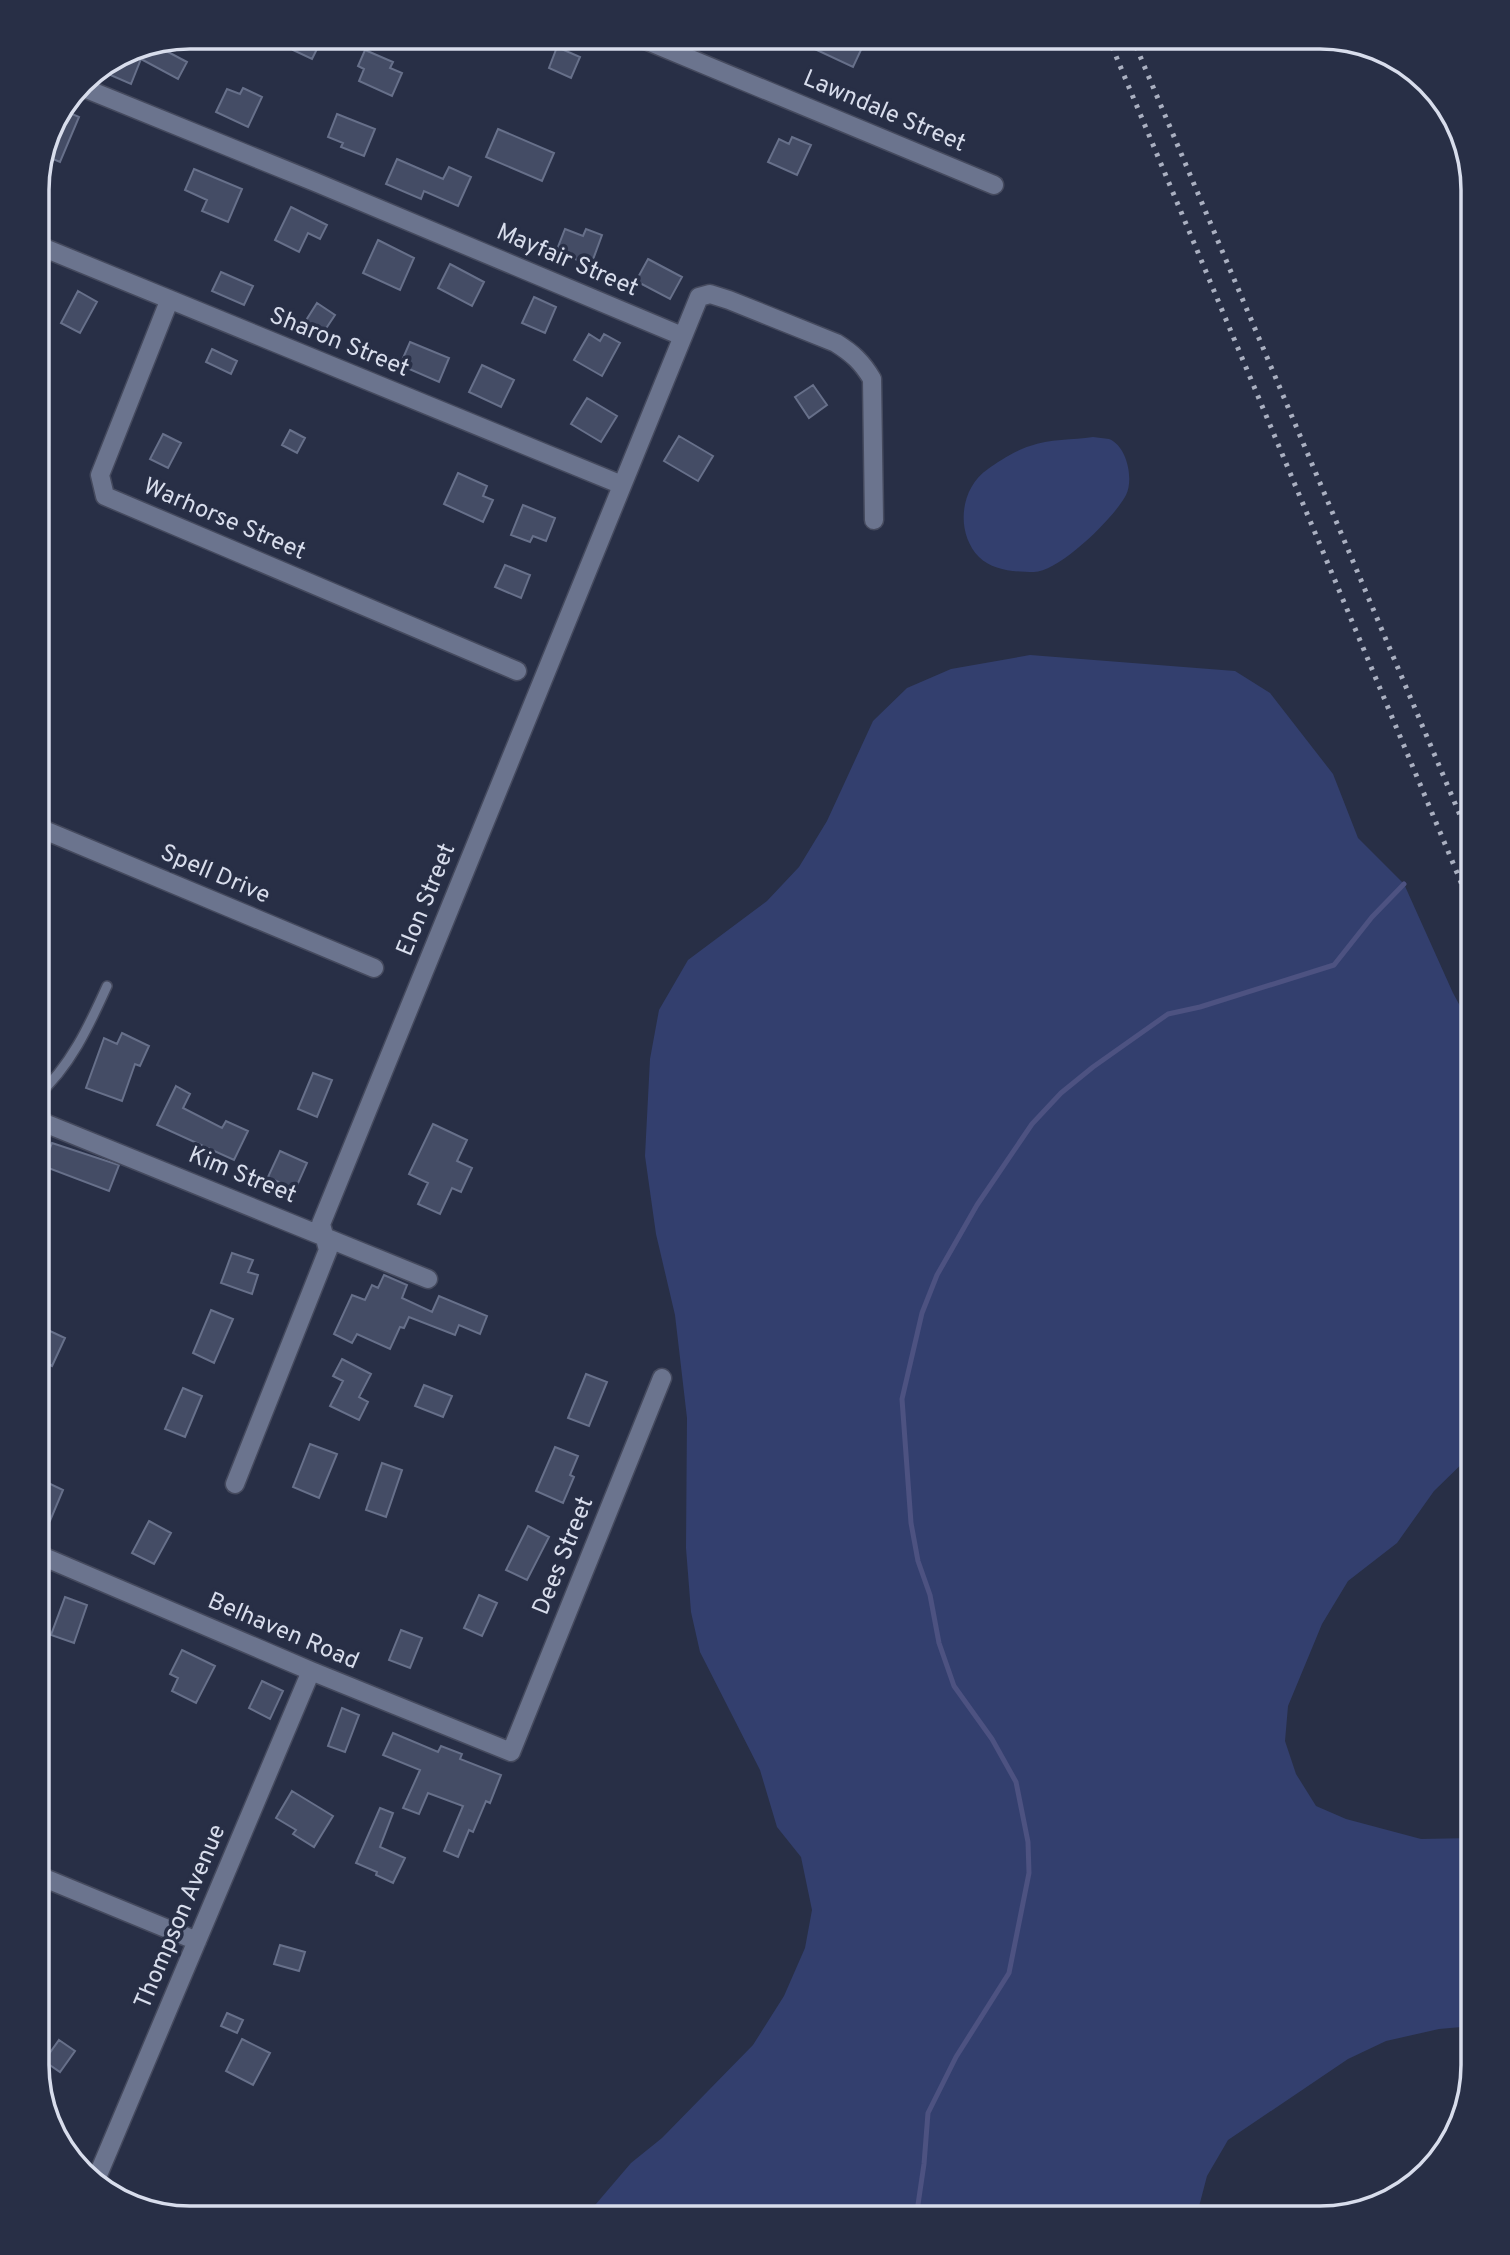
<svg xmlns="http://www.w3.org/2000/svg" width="1510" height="2255" font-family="Overpass,sans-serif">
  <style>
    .green { fill: #333f6e }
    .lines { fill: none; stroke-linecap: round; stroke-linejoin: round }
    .stream { stroke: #4d5281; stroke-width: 5 }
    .building { fill: #444c65; stroke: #67708a; stroke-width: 2 }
    .lane-casing { stroke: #454a5e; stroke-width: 12 }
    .street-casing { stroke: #454a5e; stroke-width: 21 }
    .lane { stroke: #6b748e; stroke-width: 9 }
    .street { stroke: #6b748e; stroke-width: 18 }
    .rail { stroke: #aab0c1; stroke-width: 5; stroke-dasharray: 3.5 7; stroke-linecap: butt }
    .labels { text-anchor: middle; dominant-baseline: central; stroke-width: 7; stroke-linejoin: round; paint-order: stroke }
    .street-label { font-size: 24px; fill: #d8ddec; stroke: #282f46 }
    .rim { fill: none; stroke: #d8ddec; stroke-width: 3.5 }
  </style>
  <rect width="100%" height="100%" fill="#282f46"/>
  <!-- green -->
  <path class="green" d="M1093,437C1098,438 1104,438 1109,439C1127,446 1134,479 1126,495C1115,517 1059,572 1034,572C1016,572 993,571 979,557C955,532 960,488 988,469C999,461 1016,450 1030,446C1049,439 1073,440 1093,437Z
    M1030,655L1235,671L1270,693L1333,774L1358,838L1404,884L1453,993L1473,1030V1453L1434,1491L1397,1543L1348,1581L1322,1624L1288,1706L1285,1741L1296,1774L1316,1806L1346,1819L1421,1839L1473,1838V2026L1439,2029L1386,2041L1348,2059L1228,2140L1207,2176L1196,2218H584L631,2163L662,2138L753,2045L784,1996L805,1948L812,1910L801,1857L777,1827L760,1770L700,1652L691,1612L686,1548L687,1418L675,1315L656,1234L645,1156L650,1059L659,1010L688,960L767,901L799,867L827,821L873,721L907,688L951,669Z"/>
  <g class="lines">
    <!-- stream -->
    <path class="stream" d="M916,2218L924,2164L928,2113L956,2057L1009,1973L1029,1873L1028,1842L1016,1782L992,1739L954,1686L939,1643L930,1595L918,1561L911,1523L902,1399L922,1313L937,1275L977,1205L1032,1124L1061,1093L1093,1067L1168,1014L1200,1007L1334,965L1372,917L1404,884"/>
  </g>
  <!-- building -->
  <path class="building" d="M299,37H323L312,59L293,50Z
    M789,37H867L853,67Z
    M153,44L187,62L178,79L141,59L131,84L99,70L132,48Z
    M557,47L580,57L571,78L549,68Z
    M365,50L393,62L390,68L402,73L392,96L359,81L364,69L358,66Z
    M243,88L262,97L248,127L216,112L227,89L240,94Z
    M63,110L79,117L60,162L43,155L49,131Z
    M337,114L375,129L364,156L341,147L343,143L328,137Z
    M498,129L554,153L542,181L486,157Z
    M792,137L811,145L797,175L768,162L779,139L789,144Z
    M397,159L443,179L449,167L471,177L458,206L424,191L421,199L386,184Z
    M194,169L242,189L228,222L202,211L207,200L185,190Z
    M291,207L327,225L320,239L308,233L299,252L275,240Z
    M565,229L583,236L586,229L602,235L591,265L556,252Z
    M378,240L414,258L400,290L363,273Z
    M648,259L682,277L670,299L636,281Z
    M450,264L484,282L472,306L438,288Z
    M221,272L253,286L244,305L212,291Z
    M78,291L97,302L80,333L61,323Z
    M534,297L556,307L545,333L522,323Z
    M317,303L335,315L323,333L305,322Z
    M589,334L600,341L604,334L620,343L602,376L574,360Z
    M410,342L449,358L439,382L400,365Z
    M212,349L237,361L231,374L206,362Z
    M482,365L514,380L501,407L469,392Z
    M813,385L827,405L809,418L795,397Z
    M587,398L617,416L601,442L571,424Z
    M290,430L305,438L297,453L282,445Z
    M163,434L181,443L168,468L150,459Z
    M679,436L713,456L698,481L664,461Z
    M458,473L487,486L483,496L493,500L483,522L444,504Z
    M523,505L555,518L546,541L533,536L530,542L511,535Z
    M505,565L530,575L521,598L495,587Z
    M122,1033L149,1046L140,1066L135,1064L122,1101L86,1088L104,1038L117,1044Z
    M313,1073L332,1080L317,1117L298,1109Z
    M176,1086L190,1094L183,1108L222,1128L226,1121L248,1131L234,1160L157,1125Z
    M433,1124L467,1140L457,1161L472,1168L461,1192L452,1188L440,1214L418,1204L428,1183L409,1174Z
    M52,1143L119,1165L109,1191L43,1166Z
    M280,1151L307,1163L295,1190L268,1177Z
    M232,1253L253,1260L248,1272L258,1275L252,1294L221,1283Z
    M384,1275L407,1285L402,1298L432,1312L439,1296L487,1316L480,1334L459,1325L455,1335L409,1317L404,1328L400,1327L390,1349L357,1334L352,1343L334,1334L352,1295L365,1300L372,1285L378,1288Z
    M211,1310L233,1319L214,1363L193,1353Z
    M37,1325L65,1338L52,1366L37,1358Z
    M342,1359L371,1374L359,1397L368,1402L359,1420L330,1406L343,1381L333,1376Z
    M586,1374L607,1382L589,1426L568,1418Z
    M424,1385L452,1396L443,1417L415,1406Z
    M183,1388L202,1396L185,1437L165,1429Z
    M310,1444L337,1454L319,1498L293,1487Z
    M555,1447L578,1456L570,1475L574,1477L563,1503L536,1491Z
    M382,1463L402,1470L386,1517L366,1510Z
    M44,1481L63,1490L50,1521L37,1515V1497Z
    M149,1521L171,1533L154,1564L132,1553Z
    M528,1526L549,1537L527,1580L506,1570Z
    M479,1595L497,1603L482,1636L464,1628Z
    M65,1597L87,1605L74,1643L51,1635Z
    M401,1630L422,1638L410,1668L389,1660Z
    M182,1650L215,1666L196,1703L172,1691L178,1678L170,1674Z
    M262,1681L283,1691L270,1719L249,1708Z
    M342,1708L359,1715L345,1752L328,1746Z
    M393,1733L438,1752L441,1746L462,1754L460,1759L501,1775L490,1803L486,1801L473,1832L469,1830L458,1857L444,1851L463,1806L428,1793L419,1814L403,1808L420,1770L383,1755Z
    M292,1791L333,1816L314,1847L293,1834L296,1830L276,1818Z
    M380,1808L393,1813L380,1847L405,1858L393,1883L376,1875L377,1872L356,1863Z
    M280,1945L305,1952L299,1971L274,1964Z
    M227,2013L243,2020L237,2033L221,2026Z
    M242,2039L270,2053L253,2085L226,2071Z
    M59,2040L75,2051L60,2072L44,2061Z"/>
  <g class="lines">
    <!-- lane casing -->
    <g class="lane-casing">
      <path id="lane" d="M37,1096C70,1067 89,1026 107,986"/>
    </g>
    <!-- street casing -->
    <g class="street-casing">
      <path id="street" d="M638,37L994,185
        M79,86L315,182L682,336
        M37,245L622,485
        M169,301L100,475L105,496L517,671
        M37,827L374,968
        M37,1120L428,1279
        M235,1484L328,1250L321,1224L699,297L710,294L729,300L836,343C852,353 862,362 872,379L874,520
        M37,1554L311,1671L511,1752L662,1378
        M37,1875L197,1941
        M95,2182L311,1671"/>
    </g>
    <!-- lane -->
    <use href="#lane" class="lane"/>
    <!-- street -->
    <use href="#street" class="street"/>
    <!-- rail -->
    <path class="rail" d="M1108,37L1473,911
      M1132,37L1473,846"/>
  </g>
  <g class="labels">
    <!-- street labels -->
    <g class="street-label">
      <text transform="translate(884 112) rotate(23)">Lawndale Street</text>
      <text transform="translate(567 261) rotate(23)">Mayfair Street</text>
      <text transform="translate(339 343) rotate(22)">Sharon Street</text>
      <text transform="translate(224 520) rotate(23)">Warhorse Street</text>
      <text transform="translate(215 875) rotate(23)">Spell Drive</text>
      <text transform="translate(427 900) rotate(-68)">Elon Street</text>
      <text transform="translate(242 1176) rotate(22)">Kim Street</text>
      <text transform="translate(564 1556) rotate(-68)">Dees Street</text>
      <text transform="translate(283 1632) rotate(23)">Belhaven Road</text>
      <text transform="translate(181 1917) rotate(-67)">Thompson Avenue</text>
    </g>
  </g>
  <!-- crop -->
  <path d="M0 0H1510V2255H0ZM190 49H1320A141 141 0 0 1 1461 190V2065A141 141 0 0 1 1320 2206H190A141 141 0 0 1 49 2065V190A141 141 0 0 1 190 49Z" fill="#282f46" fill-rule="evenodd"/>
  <path class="rim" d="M190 49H1320A141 141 0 0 1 1461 190V2065A141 141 0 0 1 1320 2206H190A141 141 0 0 1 49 2065V190A141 141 0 0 1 190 49Z"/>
</svg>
